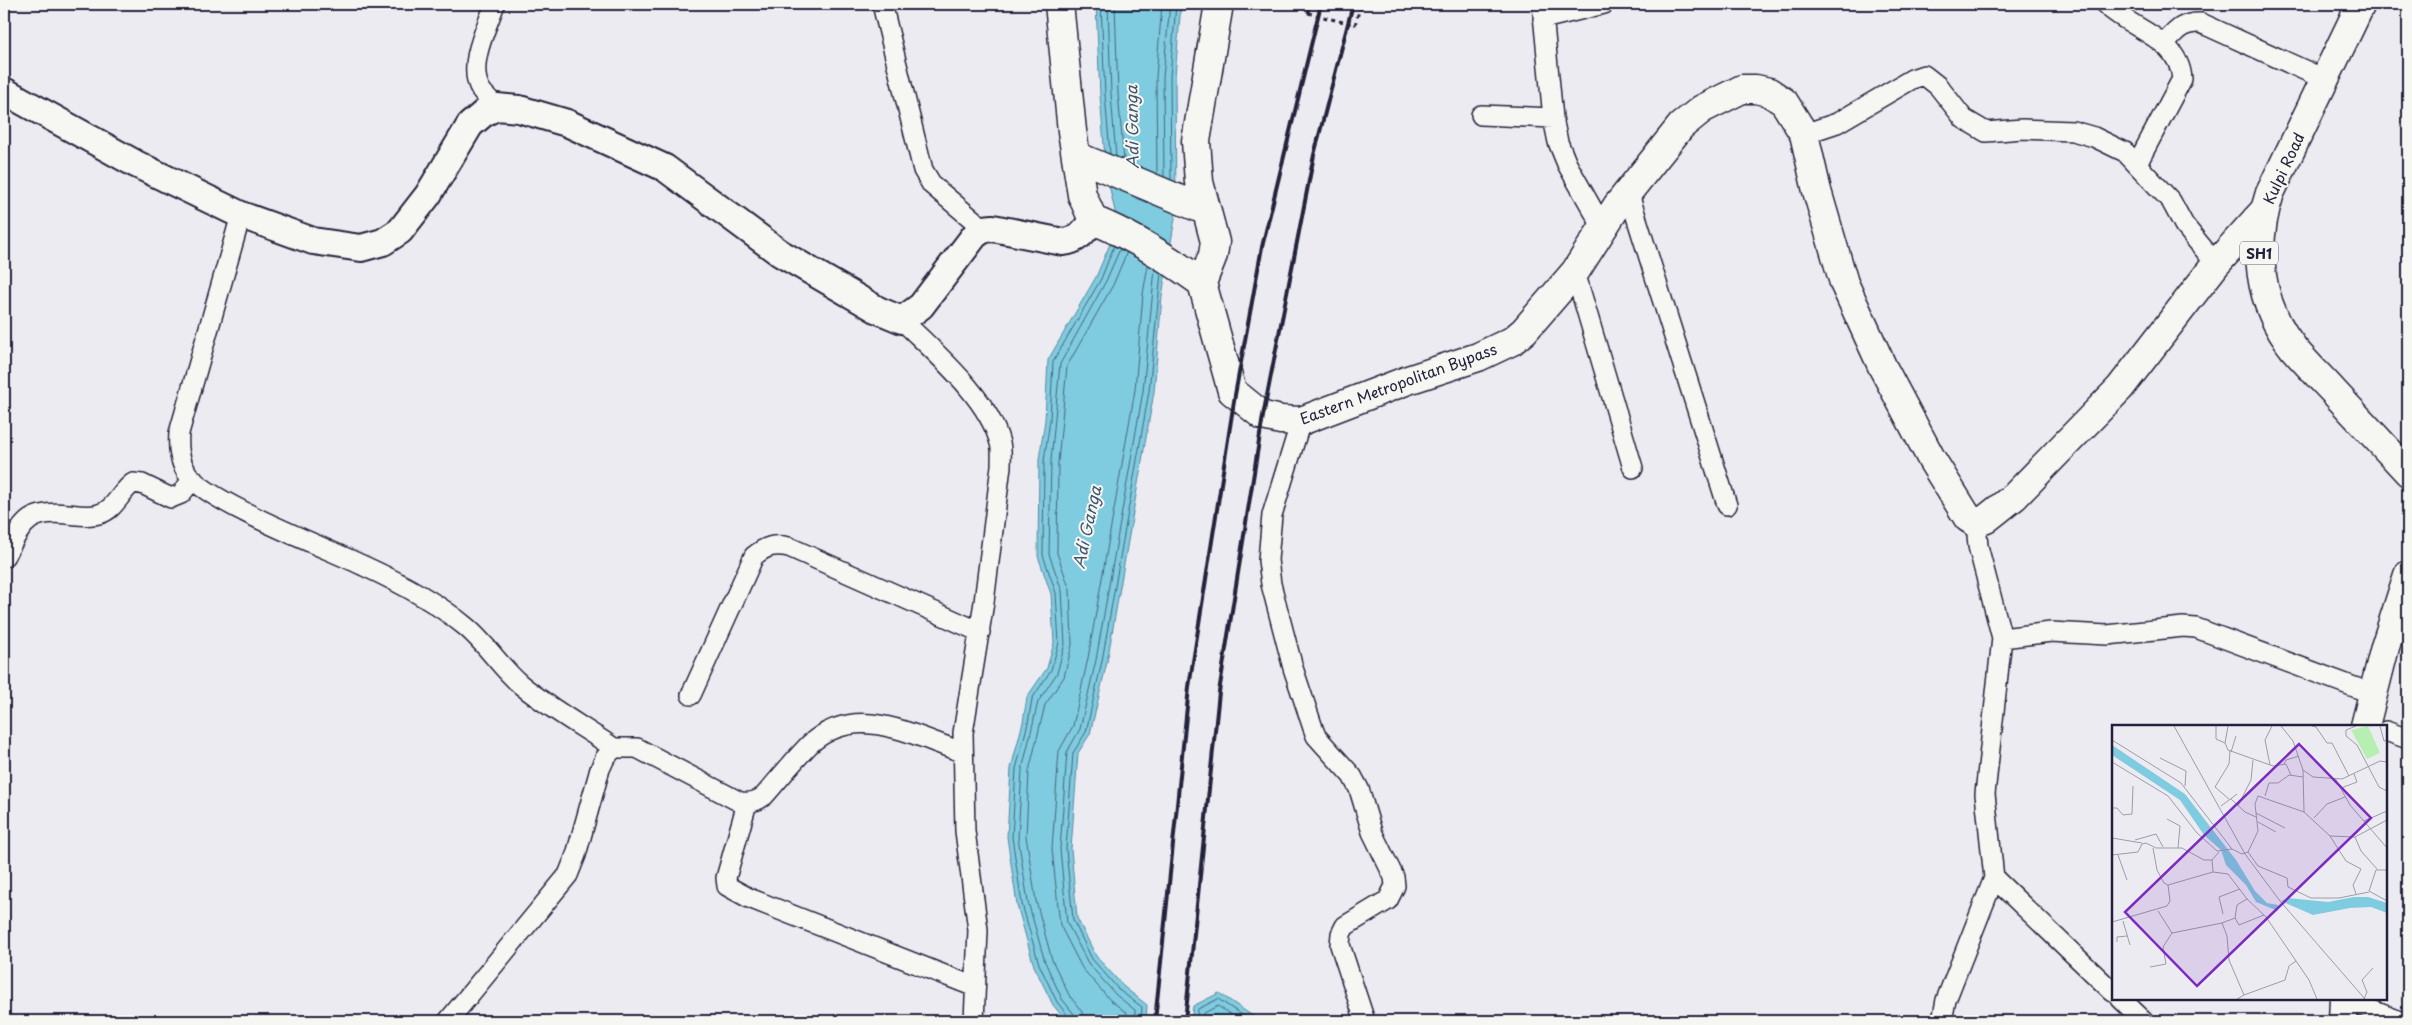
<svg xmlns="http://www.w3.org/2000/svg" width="2412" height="1025" font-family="'Playpen Sans',sans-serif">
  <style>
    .water { fill: #7fcbdf; stroke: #5a879d }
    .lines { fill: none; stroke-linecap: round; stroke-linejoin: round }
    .shore { stroke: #47667d; stroke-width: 1 }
    .minor-casing { stroke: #22223b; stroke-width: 22 }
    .secondary-casing { stroke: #22223b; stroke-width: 30 }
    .primary-casing { stroke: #22223b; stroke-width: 31 }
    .path { stroke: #22223b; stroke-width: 3; stroke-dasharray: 4 4; stroke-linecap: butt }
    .minor { stroke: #f6f6f2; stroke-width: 19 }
    .secondary { stroke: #f6f6f2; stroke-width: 26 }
    .primary { stroke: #f6f6f2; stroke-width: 28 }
    .rail { stroke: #22223b; stroke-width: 4 }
    .path-bridge { stroke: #22223b; stroke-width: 3; stroke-dasharray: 4 4; stroke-linecap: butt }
    .labels { text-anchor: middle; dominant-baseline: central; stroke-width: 4; stroke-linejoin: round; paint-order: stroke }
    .shield { fill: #f6f6f2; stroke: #626272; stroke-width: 1 }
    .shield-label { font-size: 14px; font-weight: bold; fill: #22223b }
    .street-label { font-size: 15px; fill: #22223b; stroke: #f6f6f2 }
    .water-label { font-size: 16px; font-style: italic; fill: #3e556c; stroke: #f6f6f2 }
    .inset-road { fill: none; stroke: #9c9ba9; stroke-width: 1 }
    .view { fill: #7b2cbf; fill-opacity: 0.15; stroke: #7b2cbf; stroke-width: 2.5 }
    .inset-edge { fill: none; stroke: #22223b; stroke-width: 2.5 }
  </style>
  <rect width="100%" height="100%" fill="#edebf2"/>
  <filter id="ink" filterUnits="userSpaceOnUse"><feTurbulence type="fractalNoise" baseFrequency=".02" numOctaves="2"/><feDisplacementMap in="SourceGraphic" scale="10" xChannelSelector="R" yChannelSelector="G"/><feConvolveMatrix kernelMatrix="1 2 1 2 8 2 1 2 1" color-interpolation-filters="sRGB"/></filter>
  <g filter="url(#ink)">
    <!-- water -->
    <path class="water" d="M1096,4H1181L1175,77L1176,212L1162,296L1154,392L1107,662L1090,734L1078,753L1071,849L1077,918L1096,956L1124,987L1147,1005L1146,1021H1066L1053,1005L1034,966L1017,905L1007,837L1011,768L1023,722L1027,697L1047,668L1054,643L1051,594L1038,556L1039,460L1045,420L1048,360L1096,277L1118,225L1106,171L1100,95Z
      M1219,993L1260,1021H1191L1193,1006Z"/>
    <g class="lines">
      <!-- shore -->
      <path class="shore" d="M1101,4L1105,95L1110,154
        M1108,4L1111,94L1116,157
        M1115,4L1118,94L1124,160
        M1157,174L1156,77L1162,4
        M1164,177L1163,77L1170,4
        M1171,179L1170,77L1176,4
        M1070,1021L1069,1017L1057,1002L1039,964L1022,904L1012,837L1016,769L1028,723L1032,699L1051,670L1059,643L1056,593L1043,555L1044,461L1050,420L1053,362L1101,279L1114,246
        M1076,1021L1074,1014L1062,999L1045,962L1028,902L1018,837L1022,770L1038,702L1057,673L1065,644L1062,591L1049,554L1051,461L1060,364L1106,281L1120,249
        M1083,1021L1082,1012L1069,995L1052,960L1036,901L1026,836L1029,771L1045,705L1064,677L1072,645L1070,590L1057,553L1058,462L1067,366L1113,285L1127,252
        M1128,1021L1127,1013L1110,1000L1082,968L1060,925L1052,849L1059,751L1073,726L1088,658L1135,390L1143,294L1148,265
        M1135,1021V1010L1116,995L1088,963L1067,923L1060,849L1067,752L1080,729L1096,660L1143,391L1155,269
        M1141,1021L1142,1007L1120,991L1092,959L1073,920L1066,849L1073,753L1086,732L1102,661L1149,391L1161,273
        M1196,1021L1198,1009L1218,999L1251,1021
        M1203,1021L1204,1013L1218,1006L1240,1021"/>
      <!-- minor casing -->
      <g class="minor-casing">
        <path id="minor" d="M495,4C487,27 466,66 481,90C485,96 492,102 497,107
          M882,4L923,170L932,185L984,229
          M1542,4L1553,118L1558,142L1567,164L1603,228
          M2105,4C2131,30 2179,37 2182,79L2137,164
          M1543,19L1604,4
          M2164,44C2176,31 2182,22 2201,23L2326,80
          M1481,115L1553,118
          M1804,134L1837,123L1912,79L1924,75L1938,86L1964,119L1986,132L2022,129L2073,131L2094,137L2125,152L2171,201L2184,225L2216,264
          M1628,191L1727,505
          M241,215L179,433C178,448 179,460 187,473C204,501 329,549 364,566C399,582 436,602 465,626C486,643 500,667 520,684C549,708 583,727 614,748
          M1575,272L1633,468
          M902,320C935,353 988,397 1000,443C1002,450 1001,459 1001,466L984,602L963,733L965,831L978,930L974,1021
          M1301,421L1272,515L1268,560L1271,584L1293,668L1313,728L1316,736L1352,776L1359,789L1372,832L1394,877L1395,886L1388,900L1345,926L1341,934L1340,945L1365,1021
          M4,557C23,525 26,509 68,514C78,515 89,517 99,514C115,510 120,492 133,483L142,484L171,498L181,494L193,479
          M2002,638L2051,632L2107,635L2183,627L2196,628L2373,694
          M691,695L754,556C766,546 774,544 789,547L980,632
          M2386,731L2408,739
          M747,803L726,878L727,886L749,898L975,987
          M1994,878L2113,992
          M2121,999L2144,1021
          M2344,999L2400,1021
          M448,1021L568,875L576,855L600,769L605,758L614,748H637L740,802C750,803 756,802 764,796C779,779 794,760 810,744C857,702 911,735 962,752
          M1942,1021L1946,1000L1994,878L1985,794L2002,638L1978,546L1976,523"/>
      </g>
      <!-- secondary casing -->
      <g class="secondary-casing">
        <path id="secondary" d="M4,91L136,164L241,215L313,241L361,248L383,242L400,231L428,195L470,125L484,113L497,107L519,109L567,123L665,168L780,253L878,310L902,320L921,306L975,235L984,229L993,228L1063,242C1077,241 1085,231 1093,220"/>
      </g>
      <!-- primary casing -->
      <g class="primary-casing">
        <path id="primary" d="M1059,4L1072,131L1082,195L1093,220C1131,235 1169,259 1202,283L1232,391L1263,416L1281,420L1301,421L1408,380L1478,357L1512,341L1524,331L1575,272L1617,206L1681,126L1702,109L1742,89H1756L1769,92L1784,102L1804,134L1817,191L1844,283L1882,366L1932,460L1968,518L1976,523L1986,519L2015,496L2120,388L2216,264L2263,212
          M2361,4L2270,193C2252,247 2258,304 2294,349C2306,363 2320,377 2333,391C2358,418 2383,445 2408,472
          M1076,156L1207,211
          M1202,283L1213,255L1215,242L1199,182L1196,141L1219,4
          M2365,726L2385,647L2408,575
          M2343,1021L2344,999"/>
      </g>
      <!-- path -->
      <path class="path" d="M1308,13L1310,4
        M1355,25L1361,4"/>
      <!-- minor -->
      <use href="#minor" class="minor"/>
      <!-- secondary -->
      <use href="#secondary" class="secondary"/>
      <!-- primary -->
      <use href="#primary" class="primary"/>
      <!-- rail -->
      <path class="rail" d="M1155,1021L1189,687L1235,395L1262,247L1321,4
        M1185,1021L1219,692L1263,416L1314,155L1353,4"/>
      <!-- path-bridge -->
      <path class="path-bridge" d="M1308,13L1355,25"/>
    </g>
  </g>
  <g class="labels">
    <!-- shield labels -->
    <rect class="shield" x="2240" y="241.5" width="38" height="23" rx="4"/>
    <g class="shield-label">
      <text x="2259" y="253">SH1</text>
    </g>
    <!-- street labels -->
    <g class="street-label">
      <text transform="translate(2283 168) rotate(-65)">Kulpi Road</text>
      <text transform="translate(1398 383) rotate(-20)">Eastern Metropolitan Bypass</text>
    </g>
    <!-- water labels -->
    <g class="water-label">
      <text transform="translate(1131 127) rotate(-91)">Adi Ganga</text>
      <text transform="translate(1086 527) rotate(-78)">Adi Ganga</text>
    </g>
  </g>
  <!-- overview -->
  <g transform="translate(2112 725)">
    <rect width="275" height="275" fill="#edebf2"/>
    <path d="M256,1L268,28L255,34L239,5Z" fill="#b7efb3"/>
    <path d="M0,20L73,69L124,135L143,166L155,178L166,180V186L144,177L134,160L114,140L109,125L92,110L68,75L0,30ZM242,172H256L275,178V188L259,182L238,183L201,190L169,176L176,173L216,177Z" fill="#7fcbdf"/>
    <path class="inset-road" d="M62,1L133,129L168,176L253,274M104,1V14L113,18L116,25L161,41L174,39L179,50M169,1L181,16L191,45L201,52L230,54L268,36L275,37M200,1L204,2L215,18H220L237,51M244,1L234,5V11L245,20L267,62L275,66M268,1L272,16L275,15M0,15L69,58L120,124M113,18L116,1M119,27L124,11M48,33L74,46L73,61M0,37L56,71L85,108L105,126L120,124L130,129L136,127L146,106L143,79L146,71L192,87L191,45M172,39L174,35L187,31M158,40L153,15L160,1M223,53L238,80L275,123M229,63L245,57L242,49M153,71L157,58H166L177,50L191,52M119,74L133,87L144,92M118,75L103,62L117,39L118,26M109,81L125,69M126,81L139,55L141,35M0,83H5L11,90L20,89L21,61M192,87L218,111L234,136L249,144L241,160L244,169M144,88L173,103M202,93L215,79L233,72M55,94L68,101L66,123M252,96L275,86M146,97L164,107M218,111L243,112L249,126L265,144M243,112L275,95M0,113L30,118M23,115L44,109L51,122M41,123L45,145L52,158L56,160M136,127L146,141L175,153L176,162L199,173H227L257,167M0,130L26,127L30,119L34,118L44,123H70L92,135H100M6,130L15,155M275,145H264L257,166L275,176M101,147L116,149L135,174L154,192L197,255L205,274M46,186L60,208L110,198M111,189L107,172L128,164M123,193L127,200L152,190M11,196L18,220M0,197L55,181L58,176L56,160L101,147L100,135L107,127M5,217V212L15,211M38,242L54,239L51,222L60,208M132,270L173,255L177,241L184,236M125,274L132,270L117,235L115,211L110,198L123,193L125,180L135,174M252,274L255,267L250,255L261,243"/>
    <path class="view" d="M187,19L259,93L85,261L13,187Z"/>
    <rect width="275" height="275" class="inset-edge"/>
  </g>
  <!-- margin -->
  <rect width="2412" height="1025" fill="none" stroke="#f6f6f2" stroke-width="20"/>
  <rect x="10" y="10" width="2392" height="1005" fill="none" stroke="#22223b" stroke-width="2" filter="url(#ink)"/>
</svg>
